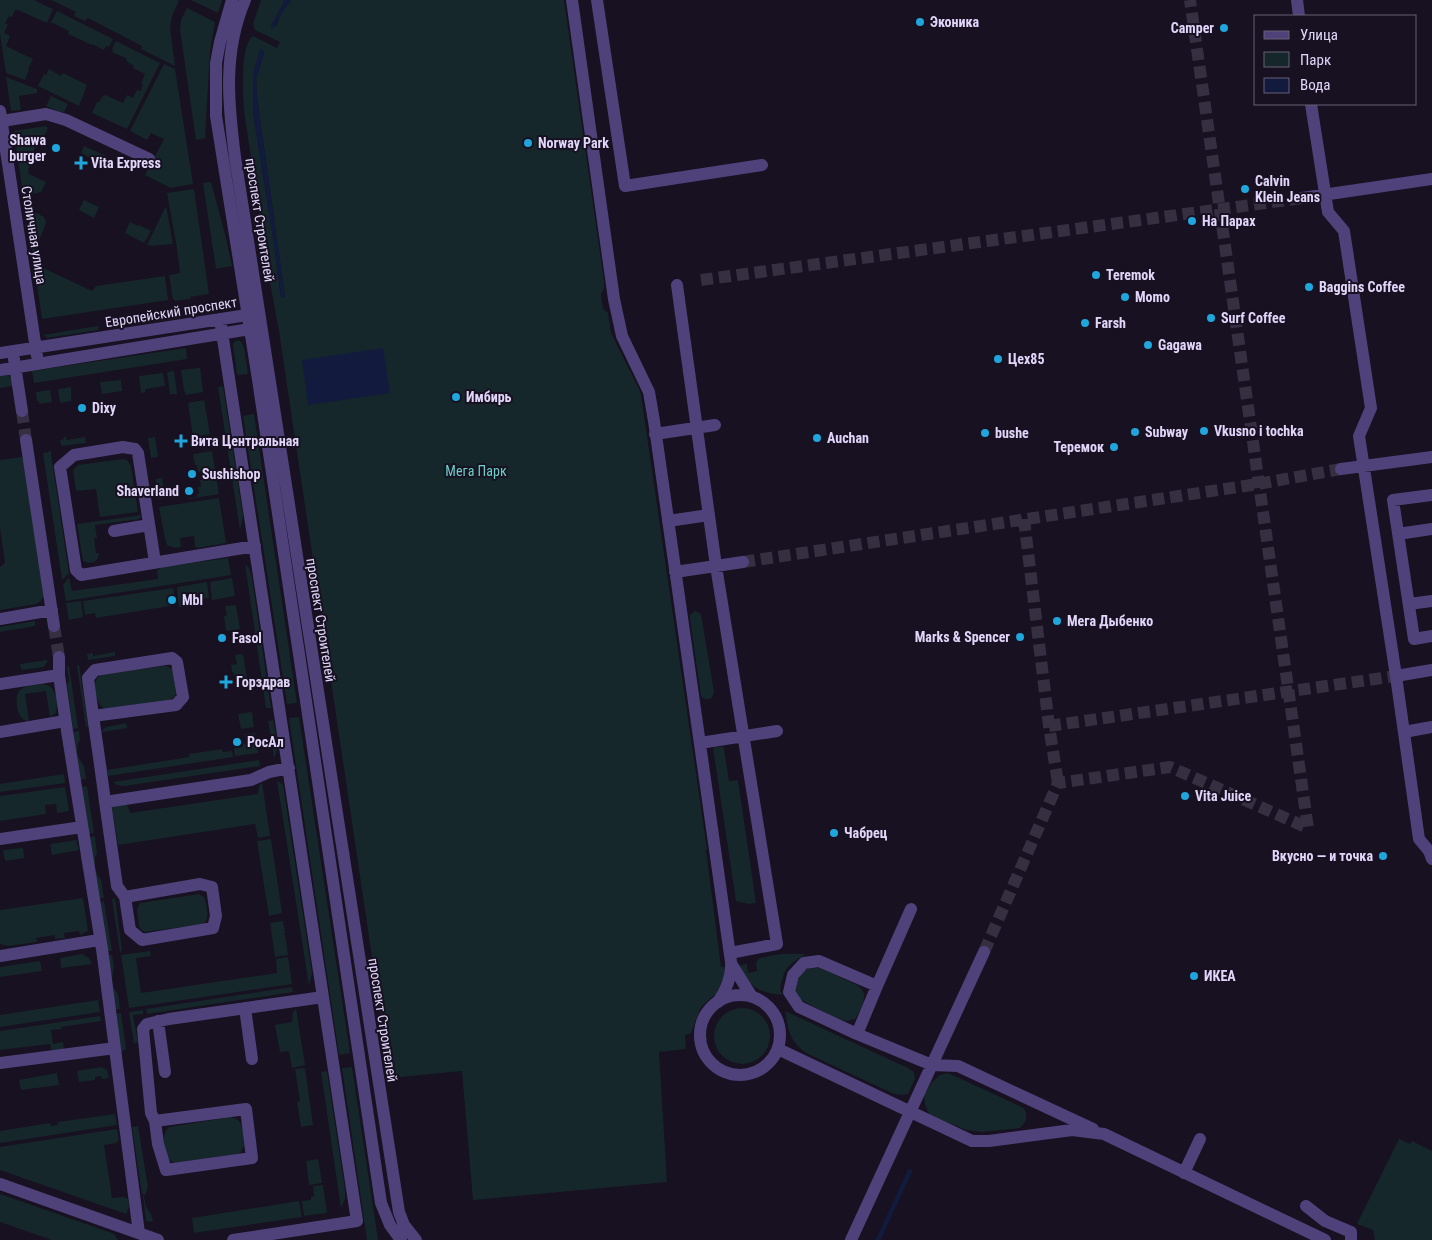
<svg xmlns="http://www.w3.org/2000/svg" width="1432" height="1240" font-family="'Roboto Condensed',sans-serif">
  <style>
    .green { fill: #15272a; fill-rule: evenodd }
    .water { fill: #121b3e }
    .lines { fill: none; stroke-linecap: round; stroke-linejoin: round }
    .stream { stroke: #121b3e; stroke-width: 4.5 }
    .minor-tunnel { stroke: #352f41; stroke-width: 12; stroke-dasharray: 12 6; stroke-linecap: butt }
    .minor { stroke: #4f427a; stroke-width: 12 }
    .poi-dot { fill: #1fa6dc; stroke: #171121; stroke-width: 2 }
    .labels { text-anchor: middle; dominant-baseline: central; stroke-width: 4; stroke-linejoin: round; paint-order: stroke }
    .poi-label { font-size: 14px; font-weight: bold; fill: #e1d6f9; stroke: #171121; text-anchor: start }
    .street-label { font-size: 14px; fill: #e1d6f9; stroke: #171121 }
    .park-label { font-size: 14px; fill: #6ccfc9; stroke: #171121 }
  </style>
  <rect width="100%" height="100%" fill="#171121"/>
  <!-- green -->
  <path class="green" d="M0,0H34L53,9L47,23L18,10H15L12,17L9,16L5,23L8,25L4,33L10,36L6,46L33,59L28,69L29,70L25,80L6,73L0,34Z
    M51,0H177L179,1L172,16L170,29L175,66L141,49L142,46L88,18L85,21L74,16L76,12Z
    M191,0H222L218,13Z
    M261,0H285L271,26H276L281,14L291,0H564L604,281V289L601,294L603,309L608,313L611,333L640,391L641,395L707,849L706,850L721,967H724L725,973L720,990L704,1004L700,1009L691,1033L685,1035L686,1049L659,1052L667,1182L473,1200L462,1071L390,1078L279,331L269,277L245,118C243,102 239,46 253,36L277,48L280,42L255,30L253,24ZM261,49L263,50L264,53L256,79L257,97L285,297H281L274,244L253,112L254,70Z
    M187,8L215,22L210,52L205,138L196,140L180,30L181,20Z
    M57,11L113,39L109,47L106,46L104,50L92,44V45L68,34L69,31L51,22Z
    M116,41L160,63L127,129L92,113L97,102H99L103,96H104L105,95L123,103L127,95L133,98L137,90L141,91L142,89H141L143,84L141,83L145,74L133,68L134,66L126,61L127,59L112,52L113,50L112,49Z
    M164,64L175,69L193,184L171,188L145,175L164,139L151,133L147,140L130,131Z
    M49,69L61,76L63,73L87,85L79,106L38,86L44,74L46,75Z
    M6,77L37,89V93L19,96L21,110L11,111Z
    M51,96L68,104L64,112H60L46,106Z
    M45,126L48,128L44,137L41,136L32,154L34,156L28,170L29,174L46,182L41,192L26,195L23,194L14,131Z
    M84,146L108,157L102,169L94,166L96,161L81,153Z
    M211,182L225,234L232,266L216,269L203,183Z
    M194,189L209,294L190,297V299L175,301L174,299H173L169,275L180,273L177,248L167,193Z
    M84,200L99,207L94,218L79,210Z
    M166,206L173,244L150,246L147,245Z
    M37,213L44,217L46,223L35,251L37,265L92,291L96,286L165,276L168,300L42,319L27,216Z
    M130,222L138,226L139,225L151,231L144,243L125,233Z
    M180,314L181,318L145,323L144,319Z
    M98,326V330L47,338L43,335Z
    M238,340L241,342L244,347L248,374L237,375L233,344L235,341Z
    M186,348L187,359L34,383L32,371Z
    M198,368H200L203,392L186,395L184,390L181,370Z
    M174,371L177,394H170L167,372Z
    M163,373L165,386L145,389V392L141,393L139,376Z
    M0,375H8L12,380L13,386L0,388Z
    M121,380L122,391L102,394L100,382Z
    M223,386L243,516L240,530L218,387Z
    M71,387V401L60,403L58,389Z
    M50,390L52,402L39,404V401H37L36,392Z
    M204,400L210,434L193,437L188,403Z
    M254,414L297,703L287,704L243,416Z
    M64,437H66L67,440L85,437L86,443L61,446L60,440L64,439Z
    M155,437L158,457L151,458L148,438Z
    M52,451L51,454L69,573L62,580L43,453Z
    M212,451L215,469L198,472L197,465H195L193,454Z
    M22,457L23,461H24L44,595L41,601L36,604L0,610V567L5,563L0,528V460Z
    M122,459L127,460L131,466L138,512L100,517L96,489L76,491L73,470L78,465Z
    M216,477L219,494L189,499V498L197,497V494H199L198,487H201L200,480Z
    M162,478L165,498L158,499L156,479Z
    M219,498L226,543L198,548L195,547L194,536L180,538L181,547L175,548L167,545L165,539L159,507Z
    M142,515L139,519L95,525L97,538H94L96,553H99C99,562 91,565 83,561L77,524Z
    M228,558L231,575L66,601L63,585L69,577L72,591L158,579L157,571L159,569L162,567Z
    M245,564L249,568L252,578L271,708H266Z
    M232,578L235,596L212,600L210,582Z
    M207,582L209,598L199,599V603L179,607L177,587Z
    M173,588L176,605L96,618L95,613L85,615L83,601Z
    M81,601L83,617L69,620L66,603Z
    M236,605L240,629L226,631L224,616L227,615L225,606Z
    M695,611L701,614L714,692L712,698C708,700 704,700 701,696L690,619V615Z
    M35,621V626L0,632V627Z
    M115,652V656L88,660L87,654L93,653V656Z
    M243,654L248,685L237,687L234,673L232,672L231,665L237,664L235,655Z
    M47,660V662L44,667L21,670L20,664Z
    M77,665H79L88,726L86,727Z
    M69,666L78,728L73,729L67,685L69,681L67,667Z
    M163,666H167L173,670L176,693L175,697L168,701L105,709C97,705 91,686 97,679C98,676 101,675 104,674Z
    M44,684C57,686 58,702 56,713L50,717L46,691L25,694L29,721L24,720C19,716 18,712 17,706C14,685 28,686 44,684Z
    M252,712L254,727L241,729L238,714Z
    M299,717L350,1053L339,1055L289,718Z
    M273,720C275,732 281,747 274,758L268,721Z
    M126,723L127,728L102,732L103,729L107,727Z
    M79,731L80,740L78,743L77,753L80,760L84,766L86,779L80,780L73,732Z
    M255,733L258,753L235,756L234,748L243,747V744L246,743L245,734Z
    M715,747H723L724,749L729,781L738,780L756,903L749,904L736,901L713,748Z
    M222,749L223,752L232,751L233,757L108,776L107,770L189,757V754Z
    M259,760L260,766L125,786L117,785L113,782Z
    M64,774L65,783L0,792V784Z
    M277,780L283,785L312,973L309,986Z
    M262,782L270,836L258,838L255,824L118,845L112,807L123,803L128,806L130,813L258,794L259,786Z
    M87,786L94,833L89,834L82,787Z
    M65,787L69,811L57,813L56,804L45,805L46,814L0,821V796Z
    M95,836L97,854L95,857V867L97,874L101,880L104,898L99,899L89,837Z
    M271,839L282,913L269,916L257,841Z
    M76,840L79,850L52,855L50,844Z
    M23,848L24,858L5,861L3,850Z
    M199,894L205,898C206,907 211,918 203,924L144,932L139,927L137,909L140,903Z
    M83,898L88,931L80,935L79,931L64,933L65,938L55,939V935L36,938L37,942L8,946L0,944V910Z
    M115,898L122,951L120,952L112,899Z
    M104,901L112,951H106L100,902Z
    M283,921L285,933L283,935H285L288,955L275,957L270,923Z
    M150,951L151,956L136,958L141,993L277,973L276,959L288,957L292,984L129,1008L121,955Z
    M82,954L89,958L92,964L61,968L60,958Z
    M107,954L112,955L114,967L112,978L113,987L118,994L120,1009L114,1010Z
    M780,954H806C787,965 784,968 780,990L783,995C766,993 754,991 745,976C742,972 741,970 740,965L747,964L748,973L757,971L756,963L759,958Z
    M40,961L42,971L0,977V967Z
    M811,968H820L857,985C860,987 864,991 864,995C865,1002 859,1013 855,1019C853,1019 848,1021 847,1021C839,1020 803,1002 796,996C795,985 798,970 811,968Z
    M292,987L293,992L147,1014L146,1009Z
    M98,1000L100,1012L0,1027V1015Z
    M714 1036a28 28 0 1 1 56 0a28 28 0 1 1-56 0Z
    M296,1009L305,1065L292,1068L289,1051L280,1052L275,1025L292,1022L293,1012Z
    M143,1010V1014L133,1015L138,1042L134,1044L129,1012Z
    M785,1011L908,1068L914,1072L915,1079L908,1094L901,1095L894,1094L806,1053C788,1039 789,1031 785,1011Z
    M121,1013L126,1049L121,1052L115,1014Z
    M100,1016L101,1021L61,1027V1029L51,1030L53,1044L63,1042L64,1049L52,1052L50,1044L0,1050V1031Z
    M101,1067L107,1070L109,1078L102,1079L101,1076L95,1077V1080L79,1082L77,1071Z
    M352,1067L378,1240H367L342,1068Z
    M305,1068L313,1125L301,1127L297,1102L300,1101L295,1069Z
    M327,1071L345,1190V1199L341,1208L321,1072Z
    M57,1073L59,1085L21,1090L19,1080Z
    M948,1073L1024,1108C1028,1117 1027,1121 1020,1128L982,1132L967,1130L930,1116L925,1105L924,1095L931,1083L940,1075Z
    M115,1114L117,1125L0,1143V1131L50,1123L51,1126L58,1125V1122Z
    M231,1117C245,1120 243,1134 244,1146L240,1153L237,1154L174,1163C163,1158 160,1135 169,1127Z
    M138,1126L148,1187L144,1197L146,1207L151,1214L153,1222L146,1221L143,1196L144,1194H142L132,1127Z
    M117,1129L119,1140L116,1143L104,1145L112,1198L124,1197L128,1199L129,1207L126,1214L0,1170V1147Z
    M1399,1139L1410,1144L1412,1141L1432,1151V1240H1375L1373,1230L1357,1224Z
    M318,1159L322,1183L309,1185L306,1161Z
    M323,1185L327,1213L304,1216L302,1201L311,1200V1197L314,1196L313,1186Z
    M0,1194L112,1233L115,1235L118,1240H52L0,1222Z
    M299,1201L302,1217L194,1233L192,1218Z"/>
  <!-- water -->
  <path class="water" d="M285,0H291L281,14L273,29H272L271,26Z
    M260,49L263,50L264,53L256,79L257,97L285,297L284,298L281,297L274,244L253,112L254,70Z
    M383,348L390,393L308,405L302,360Z"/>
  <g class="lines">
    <!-- stream -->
    <path class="stream" d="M878,1240L910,1171"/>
    <!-- minor-tunnel -->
    <path class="minor-tunnel" d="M701,280L1302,198
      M22,411L26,440
      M1024,519L1049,726L1058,783
      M743,562L1258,484L1341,469
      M54,626L59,657
      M1049,726L1396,676
      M984,952L1058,783L1170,767L1308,828L1190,0"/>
    <!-- minor -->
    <path class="minor" d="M232,0L220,42L216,63V116L257,373L381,1203L390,1225L401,1240
      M245,0C223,52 228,102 235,157L399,1212L404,1225L416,1240
      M572,0L614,299L622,336L649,392L654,421L731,962C732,977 727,989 718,1002
      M597,0L625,186L762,165
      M1297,0L1299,16
      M1311,104L1328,212L1344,231L1371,408L1359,436L1396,676L1419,839L1429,851L1432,859
      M0,111L37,356
      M2,121L46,114L66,120L149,159
      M1302,198L1432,179
      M677,285L716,566L777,944L730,953
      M220,319L357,1221L233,1240
      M0,353L247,315L255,317
      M14,359L22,411
      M0,370L250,329L254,324
      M655,434L715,425
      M26,440L54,626
      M1341,469L1432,457
      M1432,495L1393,500L1414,639L1432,636
      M668,521L709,515
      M114,531L149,525
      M1398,534L1432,529
      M155,562L138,453L135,449L123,447L74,455L60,467L76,570L81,575L255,546
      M675,572L743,562
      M1409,604L1432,601
      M0,619L52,610
      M59,657V675L67,731L102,949L139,1233
      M1396,676L1432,670
      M0,684L59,675
      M93,716L176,705L183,697L177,662L172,658L95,670L88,678C93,719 100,761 105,802
      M0,732L65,721
      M1404,732L1432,727
      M700,743L777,731
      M0,839L82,827
      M125,897L200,884L212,887L216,916L213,928L142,940L130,930L125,897L117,886L105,802L251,780L269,772L289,768
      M0,956L99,940
      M732,965L752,997
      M877,986L819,961L804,963L793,975L789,992L799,1007L857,1034L932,1065L958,1066L1093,1129
      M700 1035a40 40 0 1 1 80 0a40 40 0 1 1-80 0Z
      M245,1008L252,1059
      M158,1021L165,1072
      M857,1034L877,986L911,909
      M778,1049L972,1141H989L1072,1130L1104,1134L1325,1240
      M0,1063L115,1048
      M155,1121L246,1109L252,1158L166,1170L158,1144L155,1121L151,1113L143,1029L147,1024L169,1019L323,997
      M1184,1173L1200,1139
      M0,1184L158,1240
      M1306,1206L1325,1221L1351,1232V1240
      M851,1240L984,952"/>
  </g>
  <!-- markers -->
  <g class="poi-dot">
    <circle cx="920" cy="22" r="5"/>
    <circle cx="1224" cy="28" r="5"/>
    <circle cx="528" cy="143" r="5"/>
    <circle cx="56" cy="148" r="5"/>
    <path d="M78.5 155.5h5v5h5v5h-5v5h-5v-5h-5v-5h5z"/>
    <circle cx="1245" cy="189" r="5"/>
    <circle cx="1192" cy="221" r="5"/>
    <circle cx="1096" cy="275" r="5"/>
    <circle cx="1309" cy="287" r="5"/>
    <circle cx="1125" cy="297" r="5"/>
    <circle cx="1211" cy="318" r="5"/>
    <circle cx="1085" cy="323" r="5"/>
    <circle cx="1148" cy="345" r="5"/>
    <circle cx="998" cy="359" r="5"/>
    <circle cx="456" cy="397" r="5"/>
    <circle cx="82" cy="408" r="5"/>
    <circle cx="1204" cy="431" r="5"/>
    <circle cx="1135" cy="432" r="5"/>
    <circle cx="985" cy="433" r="5"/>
    <circle cx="817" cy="438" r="5"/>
    <path d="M178.5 433.5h5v5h5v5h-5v5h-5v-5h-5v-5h5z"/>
    <circle cx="1114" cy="447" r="5"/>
    <circle cx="192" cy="474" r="5"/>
    <circle cx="189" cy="491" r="5"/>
    <circle cx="172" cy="600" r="5"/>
    <circle cx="1057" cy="621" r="5"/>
    <circle cx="1020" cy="637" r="5"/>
    <circle cx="222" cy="638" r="5"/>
    <path d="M223.5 674.5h5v5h5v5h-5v5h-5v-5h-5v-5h5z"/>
    <circle cx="237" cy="742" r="5"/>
    <circle cx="1185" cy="796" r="5"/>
    <circle cx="834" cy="833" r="5"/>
    <circle cx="1383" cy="856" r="5"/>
    <circle cx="1194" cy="976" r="5"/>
  </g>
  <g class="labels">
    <!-- poi labels -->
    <g class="poi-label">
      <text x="930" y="22">Эконика</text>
      <text x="1214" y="28" text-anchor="end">Camper</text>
      <text x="46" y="140" text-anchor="end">Shawa<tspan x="46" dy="16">burger</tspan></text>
      <text x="538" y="143">Norway Park</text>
      <text x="91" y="163">Vita Express</text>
      <text x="1255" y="181">Calvin<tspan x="1255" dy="16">Klein Jeans</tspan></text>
      <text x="1202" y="221">На Парах</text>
      <text x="1106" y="275">Teremok</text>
      <text x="1319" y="287">Baggins Coffee</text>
      <text x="1135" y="297">Momo</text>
      <text x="1221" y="318">Surf Coffee</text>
      <text x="1095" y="323">Farsh</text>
      <text x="1158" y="345">Gagawa</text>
      <text x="1008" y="359">Цех85</text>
      <text x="466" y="397">Имбирь</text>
      <text x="92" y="408">Dixy</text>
      <text x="1214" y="431">Vkusno i tochka</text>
      <text x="1145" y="432">Subway</text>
      <text x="995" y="433">bushe</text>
      <text x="827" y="438">Auchan</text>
      <text x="191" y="441">Вита Центральная</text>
      <text x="1104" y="447" text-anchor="end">Теремок</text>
      <text x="202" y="474">Sushishop</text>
      <text x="179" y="491" text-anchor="end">Shaverland</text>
      <text x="182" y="600">Mbl</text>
      <text x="1067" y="621">Мега Дыбенко</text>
      <text x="1010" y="637" text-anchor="end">Marks &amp; Spencer</text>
      <text x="232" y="638">Fasol</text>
      <text x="236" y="682">Горздрав</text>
      <text x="247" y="742">РосАл</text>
      <text x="1195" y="796">Vita Juice</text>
      <text x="844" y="833">Чабрец</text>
      <text x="1373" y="856" text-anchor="end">Вкусно — и точка</text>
      <text x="1204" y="976">ИКЕА</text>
    </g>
    <!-- street labels -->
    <g class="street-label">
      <text transform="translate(260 220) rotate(81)">проспект Строителей</text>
      <text transform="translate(34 235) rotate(81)">Столичная улица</text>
      <text transform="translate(171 312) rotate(-9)">Европейский проспект</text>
      <text transform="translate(321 620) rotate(81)">проспект Строителей</text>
      <text transform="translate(383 1020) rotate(81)">проспект Строителей</text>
    </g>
    <!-- park labels -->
    <g class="park-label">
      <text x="476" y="471">Мега Парк</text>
    </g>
  </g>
  <!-- legend -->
  <rect x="1254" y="15" width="162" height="90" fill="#171121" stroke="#686077"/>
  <rect x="1264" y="31" width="25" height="8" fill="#4f427a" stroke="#686077"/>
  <text x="1300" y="40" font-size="15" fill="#e1d6f9">Улица</text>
  <rect x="1264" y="52" width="25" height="15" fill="#15272a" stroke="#686077"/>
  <text x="1300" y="65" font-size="15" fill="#e1d6f9">Парк</text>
  <rect x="1264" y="78" width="25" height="15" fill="#121b3e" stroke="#686077"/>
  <text x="1300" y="90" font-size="15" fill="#e1d6f9">Вода</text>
</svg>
